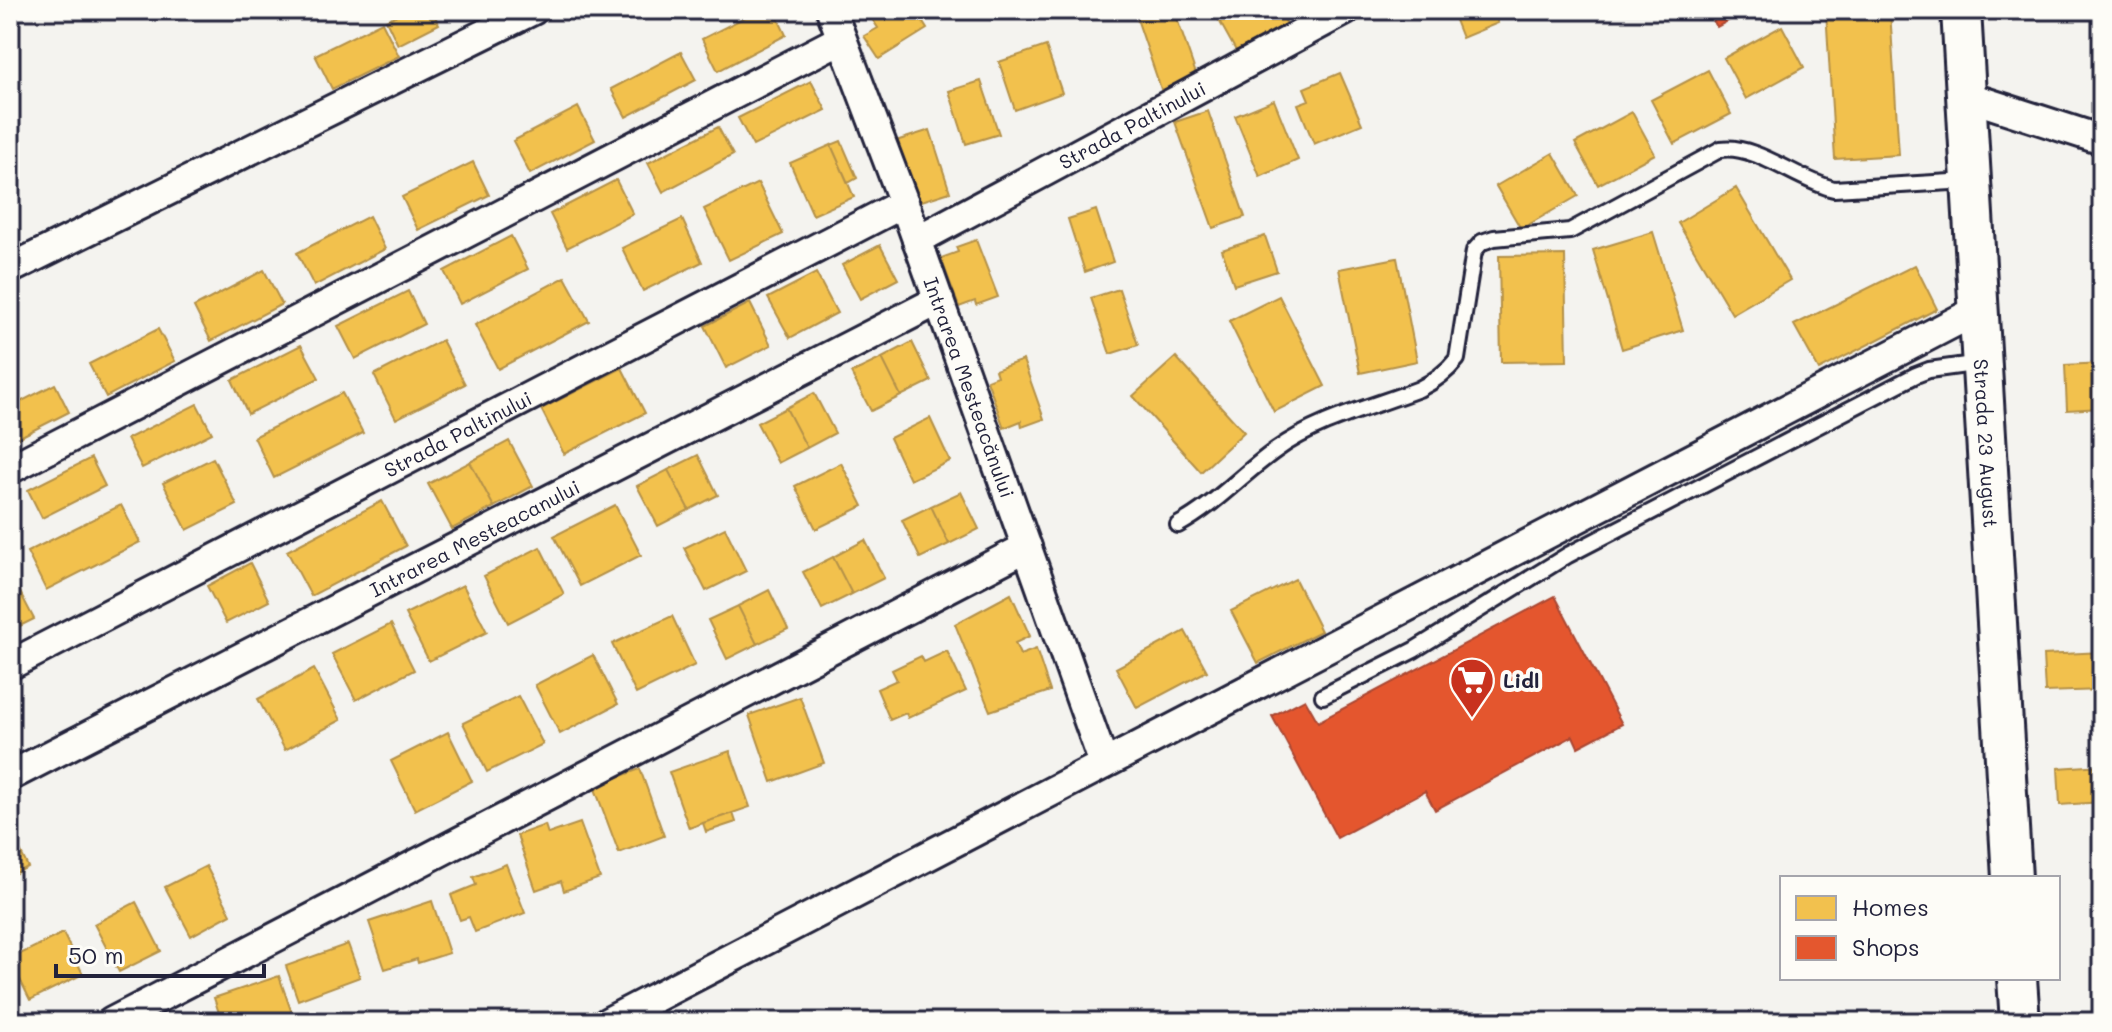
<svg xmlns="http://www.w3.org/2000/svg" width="2112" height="1032" font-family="Mali,sans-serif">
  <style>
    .homes { fill: #f2c14e; stroke: #b49148; stroke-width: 2 }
    .shops { fill: #e4572e; stroke: #aa4732; stroke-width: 2 }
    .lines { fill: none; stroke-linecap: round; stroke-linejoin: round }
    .lane-casing { stroke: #22223b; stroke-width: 20 }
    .street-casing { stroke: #22223b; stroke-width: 34 }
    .secondary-casing { stroke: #22223b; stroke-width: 44 }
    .lane { stroke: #fdfcf7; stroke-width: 14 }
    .street { stroke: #fdfcf7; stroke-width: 28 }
    .secondary { stroke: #fdfcf7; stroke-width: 38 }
    .labels { text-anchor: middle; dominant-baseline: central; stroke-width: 8; stroke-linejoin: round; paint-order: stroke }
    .street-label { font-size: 20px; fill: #22223b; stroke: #fdfcf7 }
    .poi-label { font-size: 20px; font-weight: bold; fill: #22223b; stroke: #fdfcf7; text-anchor: start }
  </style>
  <rect width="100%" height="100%" fill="#f4f3ef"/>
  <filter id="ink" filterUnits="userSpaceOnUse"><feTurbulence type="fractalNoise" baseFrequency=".0125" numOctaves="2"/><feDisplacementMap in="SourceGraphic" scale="16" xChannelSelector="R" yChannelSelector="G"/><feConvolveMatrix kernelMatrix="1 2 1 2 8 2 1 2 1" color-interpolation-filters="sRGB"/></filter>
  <g filter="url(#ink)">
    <!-- homes -->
    <path class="homes" d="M407,10H432L439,24L398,45L386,20Z
      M759,10H774L786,35L718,71L702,39Z
      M878,10H915L927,29L879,59L864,36L878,28L870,16Z
      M1134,10H1174L1196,74L1162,92Z
      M1225,10H1279L1287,24L1236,51L1216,15Z
      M1451,10H1493L1498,23L1462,38Z
      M1826,10H1890L1899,155L1835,159Z
      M382,22L399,56L332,89L315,55Z
      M1782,26L1804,67L1746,99L1724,58Z
      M1046,46L1062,93L1015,110L999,62Z
      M681,52L696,80L626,117L611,89Z
      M1708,70L1731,114L1674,144L1651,100Z
      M1340,73L1362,124L1314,144L1298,104L1309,100L1304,88Z
      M811,81L826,110L753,146L738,118Z
      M981,81L999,134L966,144L949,91Z
      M1274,100L1298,160L1260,177L1235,116Z
      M578,107L595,140L530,174L513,141Z
      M1208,111L1245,217L1213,228L1175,122Z
      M1632,112L1655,154L1598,185L1575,143Z
      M718,127L733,155L663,192L648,163Z
      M930,130L950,192L912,204L893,142Z
      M841,141L857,178L848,183L831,145Z
      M831,145L854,197L813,215L790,163Z
      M1553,153L1578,196L1521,229L1496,186Z
      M473,162L489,195L418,230L402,197Z
      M616,180L633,214L567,248L550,214Z
      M758,183L783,234L729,260L704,209Z
      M1736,188L1790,280L1732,314L1678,223Z
      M1096,210L1113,262L1085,272L1068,219Z
      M369,216L385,249L314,286L297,253Z
      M682,219L702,262L643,291L622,248Z
      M1653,232L1683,330L1622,349L1593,250Z
      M511,236L528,269L460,304L444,271Z
      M1265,236L1277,271L1234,285L1222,250Z
      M976,240L998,297L976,305L975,301L959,307L941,258L958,252L956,247Z
      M880,245L898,279L860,299L842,265Z
      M1565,255L1567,361L1501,362L1499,256Z
      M1397,258L1417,361L1360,373L1339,269Z
      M1915,265L1937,309L1819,370L1794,325Z
      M264,270L282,304L211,341L194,307Z
      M816,273L837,313L790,338L768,298Z
      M565,277L589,321L498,369L475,325Z
      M1119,289L1138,345L1110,354L1091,298Z
      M408,291L424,324L355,359L338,326Z
      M1279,296L1325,386L1274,412L1229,321Z
      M750,303L771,345L726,368L705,326Z
      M158,329L175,361L106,397L89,364Z
      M442,340L465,384L396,419L374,375Z
      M912,342L931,381L901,396L882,358Z
      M301,345L319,378L248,414L232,380Z
      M1176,357L1244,432L1201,472L1133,396Z
      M882,358L901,396L871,411L851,373Z
      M1023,360L1044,419L1022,427L1021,421L1004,428L987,380L997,376L995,370Z
      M2102,363V408L2067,410L2065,365Z
      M622,368L645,413L564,454L541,409Z
      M55,384L69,412L10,442V407Z
      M342,393L363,433L274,478L254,437Z
      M814,393L835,433L807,448L786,408Z
      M197,404L212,433L142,468L127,439Z
      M786,408L807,448L778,463L757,423Z
      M930,418L950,461L910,480L890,438Z
      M509,441L533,486L494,507L470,462Z
      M698,455L718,495L689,510L668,470Z
      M91,458L105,486L42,518L28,490Z
      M213,458L237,505L187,530L163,483Z
      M470,462L494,507L452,529L428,484Z
      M841,463L863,506L816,529L795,486Z
      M668,470L689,510L658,526L637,486Z
      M961,492L979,529L949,544L931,506Z
      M382,501L406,546L311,596L287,551Z
      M121,505L140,542L46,590L27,552Z
      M615,505L641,555L580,586L554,536Z
      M931,506L949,544L920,558L902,520Z
      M725,528L746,571L706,591L684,548Z
      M865,540L884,578L852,594L833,557Z
      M540,547L564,594L508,623L484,576Z
      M833,557L852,594L822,609L803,572Z
      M250,563L269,601L226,623L207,586Z
      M10,573L34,619L10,631Z
      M1295,579L1321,631L1258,663L1231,611Z
      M463,585L487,632L429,661L405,614Z
      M769,590L788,629L757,644L738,606Z
      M1011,594L1030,636L1015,643L1020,655L1036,649L1050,691L990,711L955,624Z
      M738,606L757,644L727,659L708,620Z
      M672,616L695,665L636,694L612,644Z
      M391,624L414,670L356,700L332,654Z
      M1185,631L1207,671L1137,708L1116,668Z
      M947,651L966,691L908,718L906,713L890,720L877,689L897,680L892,670L921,656L924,662Z
      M2102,652V690L2045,692L2043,655Z
      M593,655L618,704L560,734L535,685Z
      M314,669L341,720L285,750L258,699Z
      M518,696L543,744L487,772L463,723Z
      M800,697L824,763L772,782L749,715Z
      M448,732L472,781L415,810L391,761Z
      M730,751L750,807L689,828L669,772Z
      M2102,765V802L2060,805L2058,768Z
      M640,769L664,836L619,853L594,786Z
      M733,813L736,822L706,832L703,823Z
      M580,823L600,878L564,891L561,881L536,890L517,835L545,825L548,834Z
      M10,830L28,867L10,876Z
      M506,864L525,913L475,932L469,917L460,920L451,895L476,885L473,877Z
      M206,866L231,914L191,936L165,887Z
      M432,901L449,953L418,963L417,959L385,969L369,922Z
      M136,902L161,951L119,972L94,924Z
      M63,933L83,974L30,1000L10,959Z
      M348,944L360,977L298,1000L286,966Z
      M279,976L295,1022H222L214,998Z
      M205,1013L208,1022H182Z"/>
    <!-- shops -->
    <path class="shops" d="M1707,10H1748L1717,27Z
      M1555,596L1622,724L1578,747L1573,736L1435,810L1425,791L1337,838L1272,716L1305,699L1318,722Z"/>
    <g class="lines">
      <!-- lane casing -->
      <g class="lane-casing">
        <path id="lane" d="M1178,525C1215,505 1242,474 1276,450C1317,420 1372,407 1419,389C1435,381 1446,373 1457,359L1474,251L1482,242L1494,238L1570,231L1721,149C1756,144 1797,180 1834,189L1968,181
          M1323,696L1414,650L1568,555L1916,375L1929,370L1981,363"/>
      </g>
      <!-- street casing -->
      <g class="street-casing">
        <g id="street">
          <path id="s1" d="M831,10L904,203L1104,764"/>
          <path d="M1966,96L2102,140"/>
          <path id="s2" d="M917,240L1346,10"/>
          <path d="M10,269L533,10"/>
          <path d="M10,469L841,39"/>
          <path id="s3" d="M10,665L904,203"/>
          <path id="s4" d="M10,776L939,300"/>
          <path d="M112,1022L1027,547"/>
          <path d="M608,1022L1978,310"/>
        </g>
      </g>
      <!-- secondary casing -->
      <g class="secondary-casing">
        <g id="secondary">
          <path id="s5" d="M1961,10L2012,878"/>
          <path d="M2017,978L2020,1022"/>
        </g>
      </g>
      <!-- lane -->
      <use href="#lane" class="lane"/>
      <!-- street -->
      <use href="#street" class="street"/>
      <!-- secondary -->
      <use href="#secondary" class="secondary"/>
    </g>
  </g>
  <!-- icons -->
  <defs>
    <g id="supermarket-pin" transform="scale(2.3)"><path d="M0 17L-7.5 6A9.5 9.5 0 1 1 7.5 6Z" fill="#c8321e" stroke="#fdfcf7"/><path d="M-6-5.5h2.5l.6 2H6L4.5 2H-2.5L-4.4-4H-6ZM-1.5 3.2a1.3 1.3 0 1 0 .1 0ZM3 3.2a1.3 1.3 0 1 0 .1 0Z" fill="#fff"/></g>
  </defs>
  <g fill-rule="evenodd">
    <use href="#supermarket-pin" x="1472" y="680"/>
  </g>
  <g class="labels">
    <!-- street labels -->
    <g class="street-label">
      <text stroke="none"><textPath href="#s2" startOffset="244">Strada Paltinului</textPath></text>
      <text stroke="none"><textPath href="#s1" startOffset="402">Intrarea Mesteacănului</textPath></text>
      <text stroke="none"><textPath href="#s3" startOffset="504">Strada Paltinului</textPath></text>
      <text stroke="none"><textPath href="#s5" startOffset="434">Strada 23 August</textPath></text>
      <text stroke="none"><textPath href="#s4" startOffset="522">Intrarea Mesteacanului</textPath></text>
    </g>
    <!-- poi labels -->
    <g class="poi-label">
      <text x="1503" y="680">Lidl</text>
    </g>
  </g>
  <!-- margin -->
  <rect width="2112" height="1032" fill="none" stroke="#fdfcf7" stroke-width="40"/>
  <rect x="20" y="20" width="2072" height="992" fill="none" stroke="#22223b" stroke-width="3" filter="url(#ink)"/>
  <!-- legend -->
  <rect x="1780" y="876" width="280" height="104" fill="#fdfcf7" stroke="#a5a5ac" stroke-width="2"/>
  <rect x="1796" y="896" width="40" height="24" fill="#f2c14e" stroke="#a5a5ac" stroke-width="2"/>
  <text x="1852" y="916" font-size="24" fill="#22223b">Homes</text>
  <rect x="1796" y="936" width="40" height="24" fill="#e4572e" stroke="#a5a5ac" stroke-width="2"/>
  <text x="1852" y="956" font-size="24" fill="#22223b">Shops</text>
  <!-- scale -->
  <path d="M56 964v12h208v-12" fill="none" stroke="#22223b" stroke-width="4"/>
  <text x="68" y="964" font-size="24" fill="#22223b" stroke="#fdfcf7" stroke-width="6" paint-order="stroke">50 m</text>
</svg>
